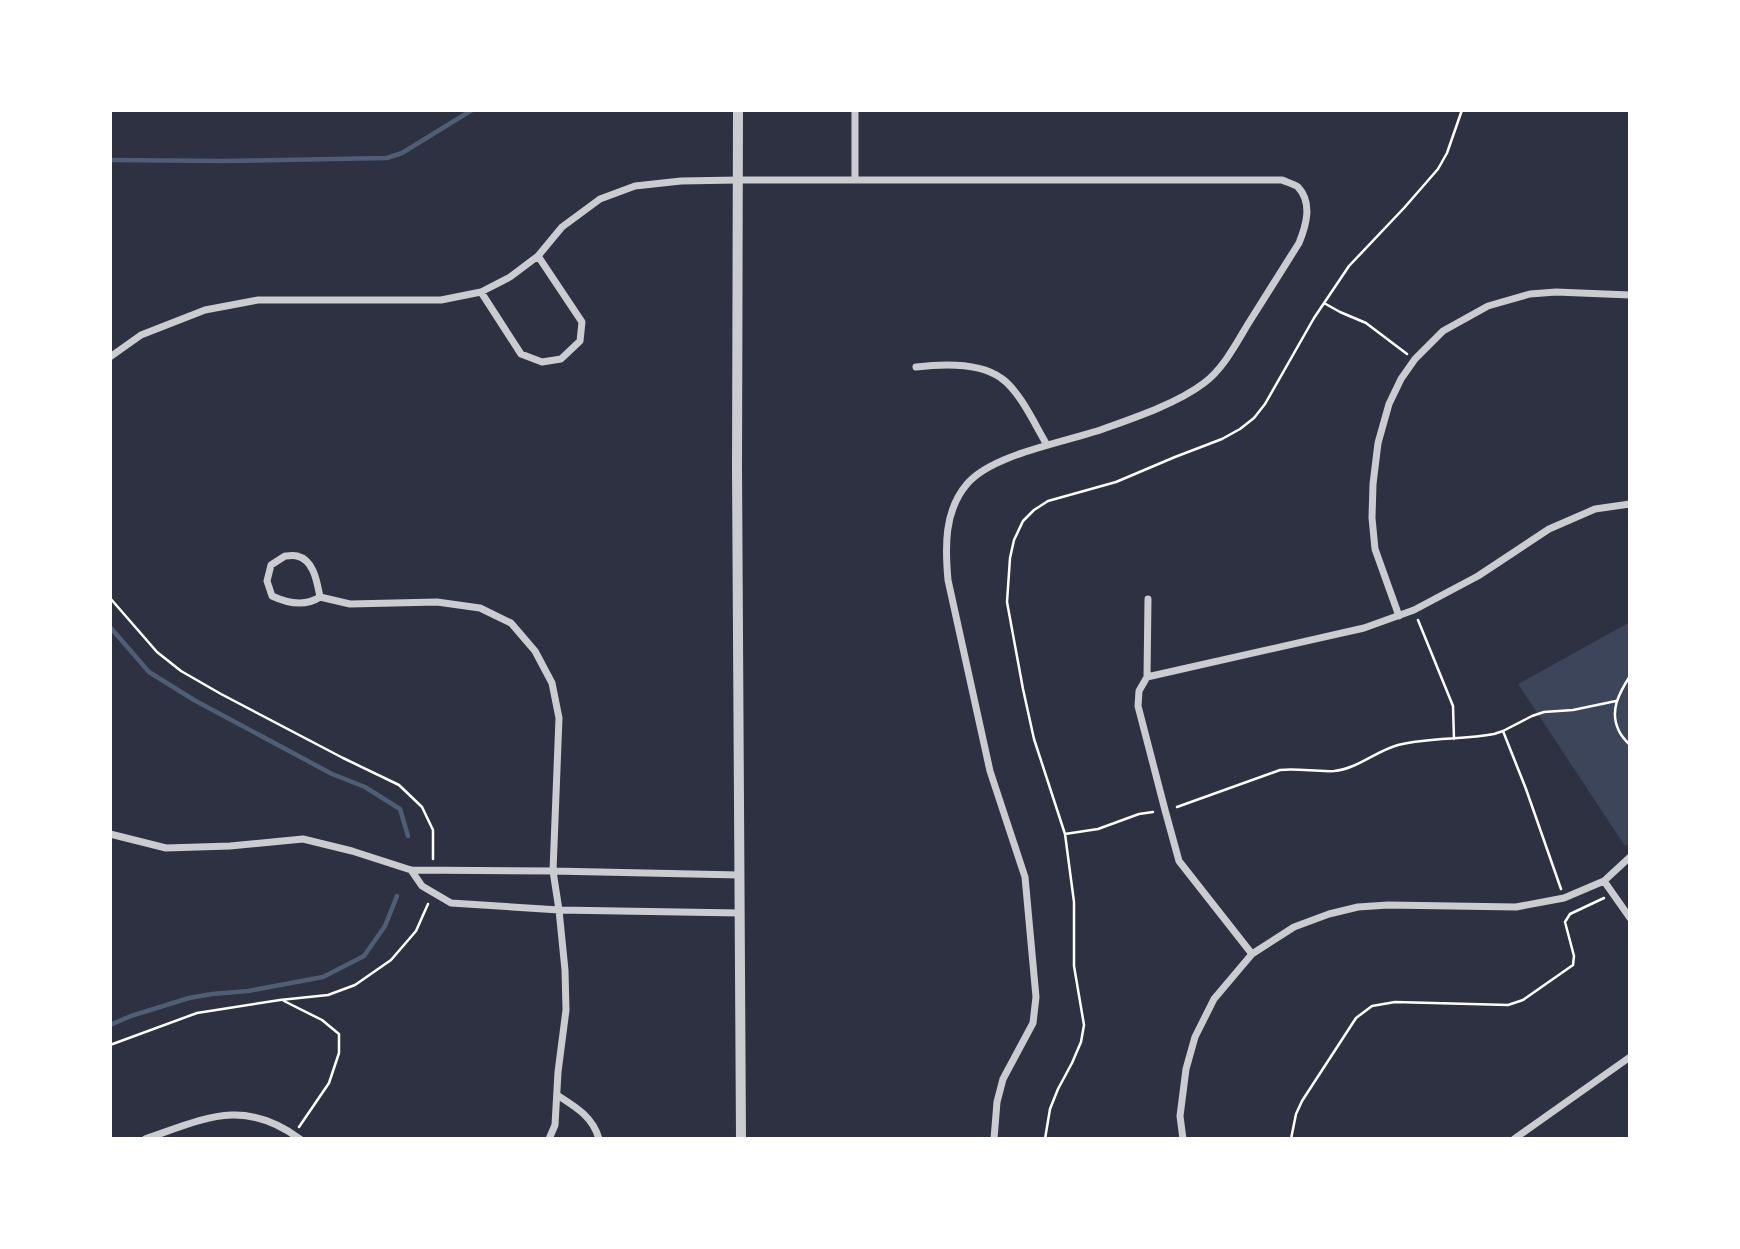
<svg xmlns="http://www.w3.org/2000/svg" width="1740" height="1249" font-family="'Space Grotesk',sans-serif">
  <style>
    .green { fill: #3c4559 }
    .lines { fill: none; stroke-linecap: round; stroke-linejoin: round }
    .stream { stroke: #4f5d75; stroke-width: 4.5 }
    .path { stroke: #fff; stroke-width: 2.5 }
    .minor { stroke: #caccd0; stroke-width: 7 }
    .tertiary { stroke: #caccd0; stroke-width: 10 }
  </style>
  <rect width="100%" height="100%" fill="#2d3142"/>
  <!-- green -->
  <path class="green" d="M1630,622V843L1625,846L1518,684Z"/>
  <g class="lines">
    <!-- stream -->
    <path class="stream" d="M110,160L223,161L387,158L402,153L472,110
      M110,627L149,672L194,700L332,774L365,787L400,809L408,836
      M110,1025L131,1016L189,998L212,994L248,991L323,977L364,956L385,926L397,896"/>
    <!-- path -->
    <path class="path" d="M1324,303L1340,312L1366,323L1407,354
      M110,598L157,652L181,671L221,694L343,758L399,785L422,807L433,830V859
      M1418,620L1453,706L1454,739
      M1630,676C1619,693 1609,711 1619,731C1621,736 1626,741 1630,745
      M1503,731L1526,789L1561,889
      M1177,807L1280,770C1298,768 1316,772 1334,771C1357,769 1376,751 1398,745C1429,737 1463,740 1494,734L1503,731L1532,716L1544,712L1573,710L1616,701
      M1065,834L1098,829L1139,814L1153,812
      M284,1001L322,1020L339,1034V1053L329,1083L299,1127
      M110,1045L197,1013L280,1000L328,995L355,985L391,960L416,931L428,904
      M1045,1139L1050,1109L1058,1089L1072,1063L1081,1042L1084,1025L1074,966V902L1065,834L1034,739L1023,689L1007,602L1010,558L1014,540L1023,521L1034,510L1048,501L1116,482L1175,457L1222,439L1240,429L1254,418L1265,404L1314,318L1349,266L1404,208L1438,169L1447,153L1462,110
      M1291,1139L1296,1114L1302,1101L1356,1018L1372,1006L1395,1002L1508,1005L1523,1000L1573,965L1574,956L1565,922L1570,914L1604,898"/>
    <!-- minor -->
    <path class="minor" d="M855,110V180
      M481,292L521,354L542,362L561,359L580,341L582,322L538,256
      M110,357L141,335L205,310L258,300H441L481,292L510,277L538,256L562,227L600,199L635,186L681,181L738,180H1282C1286,182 1294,184 1298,187C1313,203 1306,226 1299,243C1282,270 1265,297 1248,324C1236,344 1223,369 1204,383C1178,403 1134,418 1103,429C1066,442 992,454 967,484C944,511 945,547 948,580L990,771L1025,877L1036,997L1033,1023L1003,1079L997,1102L994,1139
      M916,367C941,364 979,362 1001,378C1020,391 1035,425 1047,445
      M285,556C289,556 293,555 297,556C314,560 317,582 320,597C305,607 287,603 272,596L267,581L271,565Z
      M320,597L350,604L437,602L480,608L511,623L535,651L552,683L559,718L553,871L559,910L565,970L566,1010L558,1072L555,1125L549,1139
      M1148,599L1147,677L1139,691L1138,706L1165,810L1179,861L1252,954
      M1399,616L1375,549L1372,518L1373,484L1378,443L1389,404L1401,379L1415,359L1443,331L1488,306L1530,294L1556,292L1630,295
      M1147,677L1364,628L1414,610L1478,576L1549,529L1595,509L1630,504
      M110,834L166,848L230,846L303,839L352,851L411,870L553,871L739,875
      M411,870L422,886L451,903L559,910L739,913
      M1604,881L1630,918
      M557,1095C576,1107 593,1117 599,1139
      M145,1139C204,1119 243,1097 300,1139
      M1183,1139L1180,1116L1186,1069L1195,1037L1214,999L1252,954L1294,927L1329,914L1358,907L1388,905L1516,907L1564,898L1604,881L1630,857
      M1514,1139L1630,1057"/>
    <!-- tertiary -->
    <path class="tertiary" d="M738,110L737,467L741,1139"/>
  </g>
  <!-- border -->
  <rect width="1740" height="1249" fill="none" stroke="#ffffff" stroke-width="224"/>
</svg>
